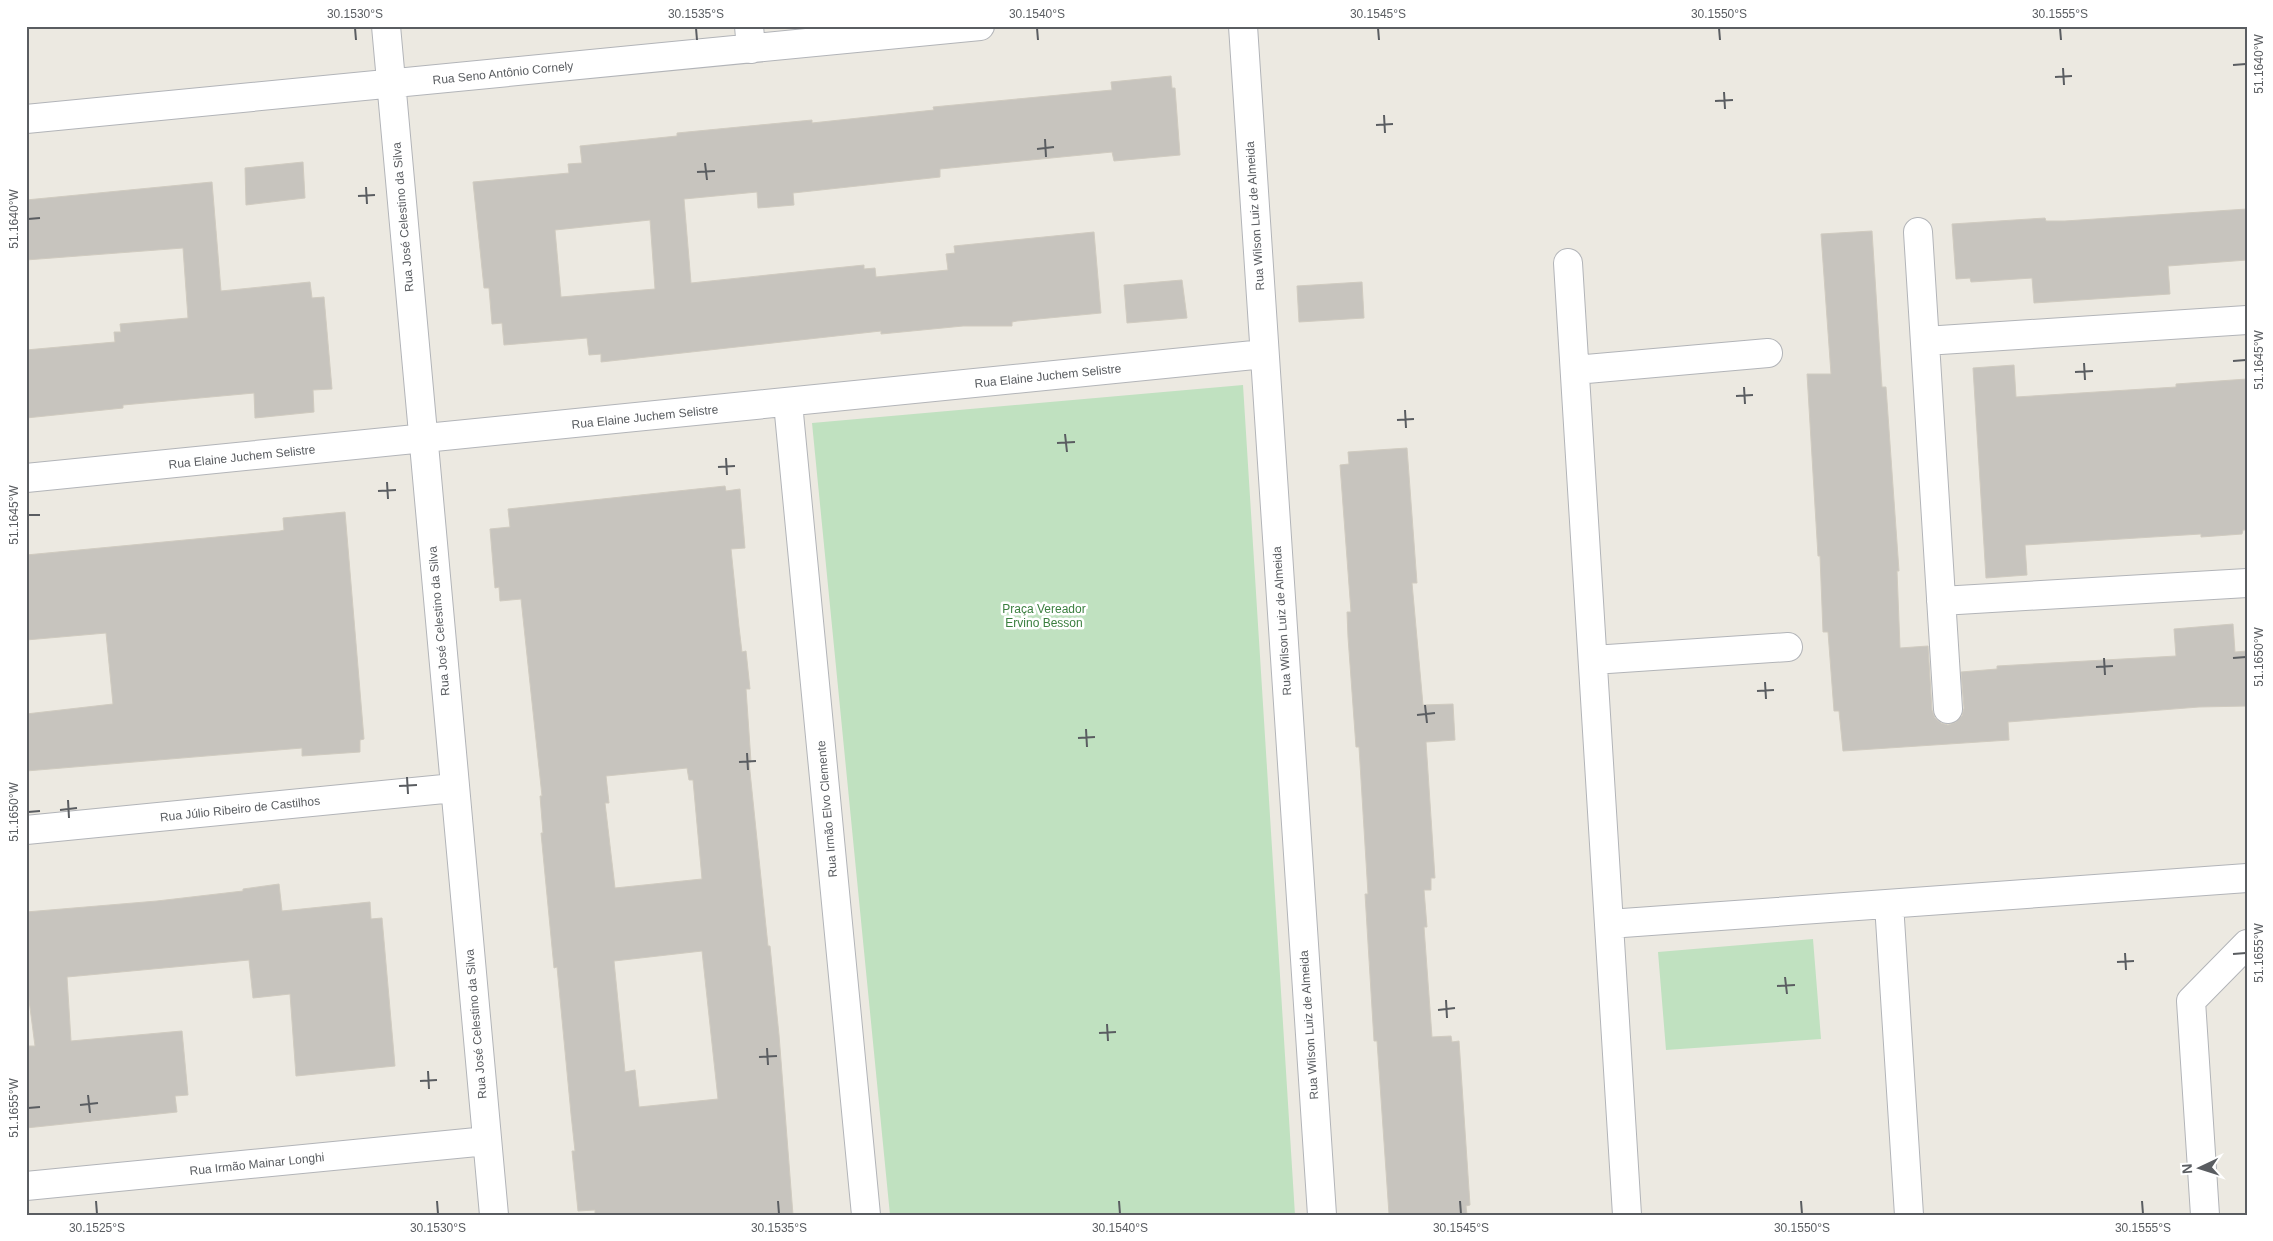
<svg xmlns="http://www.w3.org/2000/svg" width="2273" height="1241" font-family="Helvetica,sans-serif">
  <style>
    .green { fill: #c0e1c0 }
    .building { fill: #c7c4be; stroke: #d0cbc0; fill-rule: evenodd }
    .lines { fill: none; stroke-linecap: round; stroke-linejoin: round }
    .street-casing { stroke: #b2b4b8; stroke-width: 30 }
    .street { stroke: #fff; stroke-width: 28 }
    .ticks { fill: none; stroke: #5a5d61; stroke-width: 2 }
    .labels { text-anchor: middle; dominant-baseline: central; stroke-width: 5; stroke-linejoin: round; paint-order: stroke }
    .street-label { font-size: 12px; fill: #5a5d61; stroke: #fff }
    .park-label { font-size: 12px; fill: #3b7f3f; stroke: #fff }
    .neatline { fill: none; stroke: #5a5d61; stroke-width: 2 }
    .ticks-label { font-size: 12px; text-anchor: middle; fill: #5a5d61 }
  </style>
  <rect width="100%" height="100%" fill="#ece9e1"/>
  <!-- green -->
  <path class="green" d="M1243,385L1295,1215H890L812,423Z
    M1813,939L1821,1039L1666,1050L1658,952Z"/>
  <!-- building -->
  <path class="building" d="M1171,76L1172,88H1175L1180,155L1114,161L1112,152L940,169V177L793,193L794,205L758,208L757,192L684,199L691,283L864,265V269L875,268L876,277L948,270L946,254L955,253L954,246L1094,232L1101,313L1017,321L1012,322V326H963L881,334V331L601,362V354L589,355L587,338L504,345L502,323L492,324L489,288H484L473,182L569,173L568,164L582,163L580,146L677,136V133L812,120V123L934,110L933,107L1112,90L1111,82ZM650,220L655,289L561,297L555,230Z
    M303,162L305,198L246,205L245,168Z
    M212,182L221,291L310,282L312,298L324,297L332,389L313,390L314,412L255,418L254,393L123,405V408L26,418V350L115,342L114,332H121L120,324L188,318L183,248L26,260V200Z
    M2247,209V260L2168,266L2170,294L2034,303L2032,278L1971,282L1970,278L1956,279L1952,224L2045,218L2046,221H2065Z
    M1872,231L1882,387H1886L1899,571H1897L1900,648L1928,646L1932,710L1935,718L1941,723L1948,725L1956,722L1962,716L1964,708L1961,672L1997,669V666L2176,656L2174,629L2233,624L2235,652L2247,651V706L2199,707L2008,722L2009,740L1843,751L1839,711H1834L1828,632H1823L1820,556H1818L1807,374H1831L1821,234Z
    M1182,280L1187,318L1127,323L1124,285Z
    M1362,282L1364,318L1299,322L1297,286Z
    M2014,365L2016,397L2176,387V384L2247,379V530H2243L2242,534L2201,537V534L2025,545L2027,575L1986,578L1973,368Z
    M1407,448L1417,583H1412L1423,705L1453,704L1455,740L1426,742L1435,878H1431V890H1424L1427,927H1424L1432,1037L1451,1036L1452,1042L1459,1041L1470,1205L1466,1206L1467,1215L1389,1214L1377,1041H1374L1365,894H1368L1359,747H1356L1348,637L1347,612H1351L1340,465L1349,464L1348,452Z
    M725,486L726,491L740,489L745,548L731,549L739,627L742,652L746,651L750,689H746L751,762H749L768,946H770L779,1035L793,1215H595V1210L578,1211L572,1151H575L571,1114L557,967L554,968L541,833H543L540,796H542L521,599L500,601L499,587L495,588L490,529L510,527L508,509ZM687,768L689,780H693L702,879L615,888L605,803H609L606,776ZM702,951L718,1099L639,1107L635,1070L625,1072L614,961Z
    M345,512L364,739L360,740V752L302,756V748L26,771V714L113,704L106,633L26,640V555L280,531L284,530L283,518Z
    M279,884L282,911L370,902L371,919L382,918L395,1066L296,1076L290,994L253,998L249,960L67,977L71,1041L182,1031L188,1095L175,1096L177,1112L26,1128V1046H35L26,977V912L157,901L243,891V889Z"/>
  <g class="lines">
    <!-- street casing -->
    <g class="street-casing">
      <path id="street" d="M386,26L494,1215
        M749,26L751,49
        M1243,26L1322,1215
        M26,119L980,26
        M1918,232L1948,709
        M1568,263L1627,1215
        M1925,341L2247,320
        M1575,370L1768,353
        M788,403L866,1215
        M26,478L1264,354
        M1941,601L2247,583
        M1593,660L1788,647
        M26,830L454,788
        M1889,904L1909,1215
        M1609,924L2247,878
        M26,1186L487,1141
        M2205,1215L2191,1001L2247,944"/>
    </g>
    <!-- street -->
    <use href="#street" class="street"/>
  </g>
  <!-- ticks -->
  <path class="ticks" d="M355,28L356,40M696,28L697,40M1037,28L1038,40M1378,28L1379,40M1719,28L1720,40M2060,28L2061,40M2233,65L2246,64M2063,68L2064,85M2055,77L2072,76M1724,92L1725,109M1715,101L1733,100M1384,115L1385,133M1376,125L1393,124M1045,139L1046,157M1037,149L1054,147M705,163L707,180M697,172L715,171M366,187L367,204M358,196L375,195M28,219L40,218M2233,361L2246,360M2084,363L2085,380M2075,372L2093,371M1744,387L1745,404M1736,396L1753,395M1405,410L1406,428M1397,420L1414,419M1065,434L1067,452M1057,443L1075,442M726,458L727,475M718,467L735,466M387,482L388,499M378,491L396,490M28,515H40M2104,658L2105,675M2233,658L2246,657M2096,667L2113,666M1765,682L1766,699M1757,691L1774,690M1425,705L1427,723M1417,715L1435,713M1086,729L1087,747M1078,738L1095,737M747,753L748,770M739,762L756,761M407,777L408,794M399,786L417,785M68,800L69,818M60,810L77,808M28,812L40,811M2125,953L2126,970M2233,954L2246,953M2117,962L2134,961M1785,977L1787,994M1777,986L1795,985M1446,1000L1447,1018M1438,1010L1455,1008M1107,1024L1108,1041M1099,1033L1116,1032M767,1048L768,1065M759,1057L777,1056M428,1071L429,1089M420,1081L437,1080M88,1095L90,1113M80,1105L98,1103M28,1108L40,1107M96,1201L97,1214M437,1201L438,1214M778,1201L779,1214M1119,1201L1120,1214M1460,1201L1461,1214M1801,1201L1802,1214M2142,1201L2143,1214"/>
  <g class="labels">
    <!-- street labels -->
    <g class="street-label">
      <text transform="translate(503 73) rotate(-6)">Rua Seno Antônio Cornely</text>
      <text transform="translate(1255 216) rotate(-94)">Rua Wilson Luiz de Almeida</text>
      <text transform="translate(403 217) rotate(-95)">Rua José Celestino da Silva</text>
      <text transform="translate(1048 376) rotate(-6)">Rua Elaine Juchem Selistre</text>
      <text transform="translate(645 417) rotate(-6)">Rua Elaine Juchem Selistre</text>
      <text transform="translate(242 457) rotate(-6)">Rua Elaine Juchem Selistre</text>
      <text transform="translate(439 621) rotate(-95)">Rua José Celestino da Silva</text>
      <text transform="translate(1282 621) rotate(-94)">Rua Wilson Luiz de Almeida</text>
      <text transform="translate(240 809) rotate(-6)">Rua Júlio Ribeiro de Castilhos</text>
      <text transform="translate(827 809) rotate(-95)">Rua Irmão Elvo Clemente</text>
      <text transform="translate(476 1024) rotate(-95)">Rua José Celestino da Silva</text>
      <text transform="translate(1309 1025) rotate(-94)">Rua Wilson Luiz de Almeida</text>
      <text transform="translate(257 1164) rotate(-6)">Rua Irmão Mainar Longhi</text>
    </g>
    <!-- park labels -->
    <g class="park-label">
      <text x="1044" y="609">Praça Vereador<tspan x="1044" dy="14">Ervino Besson</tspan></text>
    </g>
  </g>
  <!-- border -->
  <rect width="2273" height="1241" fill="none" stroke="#ffffff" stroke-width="55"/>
  <!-- north arrow -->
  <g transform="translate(2200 1168) rotate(266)" stroke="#ffffff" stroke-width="4" paint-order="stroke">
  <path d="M0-4L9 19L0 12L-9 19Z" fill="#5a5d61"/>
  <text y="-8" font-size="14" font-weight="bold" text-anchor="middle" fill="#5a5d61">N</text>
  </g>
  <rect x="28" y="28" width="2218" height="1186" class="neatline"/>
  <g class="ticks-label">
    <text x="355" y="18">30.1530°S</text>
    <text x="696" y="18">30.1535°S</text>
    <text x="1037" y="18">30.1540°S</text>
    <text x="1378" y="18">30.1545°S</text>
    <text x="1719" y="18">30.1550°S</text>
    <text x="2060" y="18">30.1555°S</text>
    <text transform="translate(2259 64) rotate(-90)" y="4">51.1640°W</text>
    <text transform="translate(14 219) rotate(-90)" y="4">51.1640°W</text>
    <text transform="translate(2259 360) rotate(-90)" y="4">51.1645°W</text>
    <text transform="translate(14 515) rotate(-90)" y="4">51.1645°W</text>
    <text transform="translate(2259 657) rotate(-90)" y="4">51.1650°W</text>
    <text transform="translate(14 812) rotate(-90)" y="4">51.1650°W</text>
    <text transform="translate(2259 953) rotate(-90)" y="4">51.1655°W</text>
    <text transform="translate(14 1108) rotate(-90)" y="4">51.1655°W</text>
    <text x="97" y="1232">30.1525°S</text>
    <text x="438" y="1232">30.1530°S</text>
    <text x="779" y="1232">30.1535°S</text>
    <text x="1120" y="1232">30.1540°S</text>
    <text x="1461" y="1232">30.1545°S</text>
    <text x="1802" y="1232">30.1550°S</text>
    <text x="2143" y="1232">30.1555°S</text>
  </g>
</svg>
